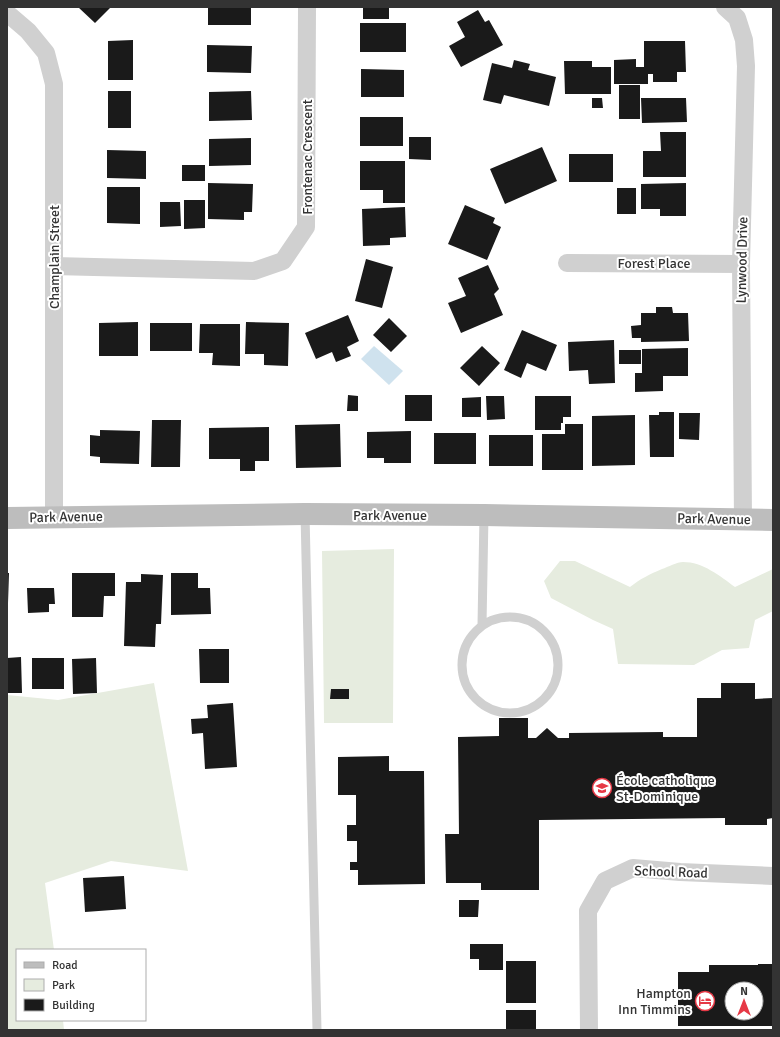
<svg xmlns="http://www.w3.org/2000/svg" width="780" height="1037" font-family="Signika,sans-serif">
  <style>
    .green { fill: #e6ecdf }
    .water { fill: #cfe2ee }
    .building { fill: #1a1a1a; fill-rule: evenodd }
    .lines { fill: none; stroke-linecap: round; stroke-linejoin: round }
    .lane { stroke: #d0d0d0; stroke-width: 9 }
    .street { stroke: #d0d0d0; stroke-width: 18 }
    .secondary { stroke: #bdbdbd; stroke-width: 22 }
    .labels { text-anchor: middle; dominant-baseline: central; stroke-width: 4; stroke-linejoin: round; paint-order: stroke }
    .street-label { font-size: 14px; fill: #333; stroke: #fff }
    .poi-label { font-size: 14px; fill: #333; stroke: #fff; text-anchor: start }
  </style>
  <rect width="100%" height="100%" fill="#fff"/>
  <!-- green -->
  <path class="green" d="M394,549L393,723H324L322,551Z
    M560,561H575L630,587C640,579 650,574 662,569C668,567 677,562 683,562C703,562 720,576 735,587L773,569V611L755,620L749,648L722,650L694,665L618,664L613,629L593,620L551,598L544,581Z
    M154,683L188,871L111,861L45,883L54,950H17V1020H63L64,1030H7V695L58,700Z"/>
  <!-- water -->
  <path class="water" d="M374,346L403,371L389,385L361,359Z"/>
  <!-- building -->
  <path class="building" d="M78,7H111L95,23Z
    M208,7H251V25H208Z
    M363,7H389V19H363Z
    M478,10L485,22L489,20L503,45L461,67L449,46L465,37L457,22Z
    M360,23H406V52H360Z
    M133,40V80H108V41Z
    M644,41H685L686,72H677V82H653V74H648V84H614V60L636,59V67H644Z
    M207,45L252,46L251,73L207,72Z
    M514,60L530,64L528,70L556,77L549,106L504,95L501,104L483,100L492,63L512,68Z
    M564,61H592V67H611V94H565Z
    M361,69L404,70V97H361Z
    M619,85H640V119H619Z
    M108,91H131V128H108Z
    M251,91L252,120L209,121V92Z
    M592,98H602L603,108H592Z
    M641,98H686L687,122L642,123Z
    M360,117H403V146H360Z
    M660,132H686V177H643V151H661Z
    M409,137H431V160L409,159Z
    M251,138V165L209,166V139Z
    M542,147L557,181L505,204L490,169Z
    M107,150L146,151V179L107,178Z
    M569,154H613V182H569Z
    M360,161H405V203H383V190H360Z
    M182,165H205V181H182Z
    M208,183L253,184L252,212H244V220L208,219Z
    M686,183V216H660V209H641V184Z
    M107,187H140V224L107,223Z
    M617,188H636V214H617Z
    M184,200H205V228L184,229Z
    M160,202H180L181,226L160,227Z
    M465,205L495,218L493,223L501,227L487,260L448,244Z
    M405,207L406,237L390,238V245L363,246L362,209Z
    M366,259L393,267L382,308L355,301Z
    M488,265L499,289L494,294L503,315L461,333L448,303L466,296L458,278Z
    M656,307H672L673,313H688L689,341L641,342V338H632L631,326L641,325V313H656Z
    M348,315L359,341L347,347L351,356L336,362L332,352L316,359L305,333Z
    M389,318L407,336L391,352L373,335Z
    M138,322V356H99V323Z
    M246,322L289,323L288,366L264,365V354H245Z
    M150,323H192V351H150Z
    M200,324H240V366L212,365L213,353H199Z
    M522,330L557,345L546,371L527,363L521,378L504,370Z
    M614,340L615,383L589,384L588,370L569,371L568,342Z
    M482,346L500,363L479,386L460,368Z
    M688,348V376H663V391L635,392V373H642V349Z
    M619,350H641V364H619Z
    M348,395L358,396V411H347Z
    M405,395H432V421H405Z
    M486,396H504L505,419L487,420Z
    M535,396H571V417H563V423H561V430H535Z
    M481,397V417H462V398Z
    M659,412H674V457H650L649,415H659Z
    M679,413H700L699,440L679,439Z
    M635,415V465L592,466V416Z
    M152,420H181L180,467H151Z
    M340,424L341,467L296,468L295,425Z
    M565,424H583V470H542V434H565Z
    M269,427V461H255V471H240V459H209V428Z
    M100,430L140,431L139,464L100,463V457L90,456V435L100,436Z
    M411,431V463H384V458H367V432Z
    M434,433H476V464H434Z
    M489,435H533V466H489Z
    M7,573H9L8,603H7Z
    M72,573H115V596H104L103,617H72Z
    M171,573H198V588H210L211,614L171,615Z
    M141,574L163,575L161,624H156L155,647L124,646L126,582H141Z
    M27,588H54L55,604H49V612L28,613Z
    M199,649H229V683H200Z
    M21,657L22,693H7V658Z
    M32,658H64V689H32Z
    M96,658L97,693L73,694L72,659Z
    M721,683H755V699L773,698V818L767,819V825H725V818L539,820V890H481V883H446L445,834H459L458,737L499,736V718H528V738H536L547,728L558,738H569V733L663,732V737H697V698H721Z
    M331,689H349V699H330Z
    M233,703L237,767L205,769L203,733L192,734L191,719L208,718L207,705Z
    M389,756V771H424L425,884L358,885V870H350V862H357V841H347V825H356V795H338V757Z
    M124,876L126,909L85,912L83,878Z
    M459,900H479L478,917H459Z
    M470,944H503V970H479V959H470Z
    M506,961H536V1003H506Z
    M758,964H773V1026H678V972H709V965H758ZM732,989H756V1013H732Z
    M506,1010H536V1030H506Z"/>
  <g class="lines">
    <!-- lane -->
    <path class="lane" d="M305,514L317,1030
      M462 665a48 48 0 1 1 96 0a48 48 0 1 1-96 0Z
      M482,625L484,515"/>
    <!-- street -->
    <path class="street" d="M725,7L737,18L744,40L746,66L741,264L743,520
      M7,13L28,31L46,53L54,84V517
      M567,263L741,264
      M54,266L254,271L283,261L306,227L307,7
      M589,1030L588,911L605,881L633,868L680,872L773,876"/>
    <!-- secondary -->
    <path class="secondary" d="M7,518L305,514L484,515L773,520"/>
  </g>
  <!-- icons -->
  <defs>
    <g id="school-ring" transform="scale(1)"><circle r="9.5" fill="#fff" stroke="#e63946" stroke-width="1.5"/><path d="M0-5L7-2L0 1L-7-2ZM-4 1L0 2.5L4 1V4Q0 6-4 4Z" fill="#e63946"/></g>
    <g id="hotel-ring" transform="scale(1)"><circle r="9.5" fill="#fff" stroke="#e63946" stroke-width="1.5"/><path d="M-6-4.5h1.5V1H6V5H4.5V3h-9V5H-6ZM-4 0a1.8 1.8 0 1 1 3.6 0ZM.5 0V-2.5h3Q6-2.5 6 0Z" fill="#e63946"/></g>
  </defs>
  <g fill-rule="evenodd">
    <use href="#school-ring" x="602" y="788"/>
    <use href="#hotel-ring" x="705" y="1001"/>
  </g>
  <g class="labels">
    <!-- street labels -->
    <g class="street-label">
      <text transform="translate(307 157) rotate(-90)">Frontenac Crescent</text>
      <text transform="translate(54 257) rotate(-90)">Champlain Street</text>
      <text transform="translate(742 260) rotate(-89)">Lynwood Drive</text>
      <text x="654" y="263">Forest Place</text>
      <text x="390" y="515">Park Avenue</text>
      <text transform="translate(66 517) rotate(-1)">Park Avenue</text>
      <text transform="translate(714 519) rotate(1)">Park Avenue</text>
      <text transform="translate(671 872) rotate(2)">School Road</text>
    </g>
    <!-- poi labels -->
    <g class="poi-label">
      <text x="616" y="780">École catholique<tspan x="616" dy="16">St-Dominique</tspan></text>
      <text x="691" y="993" text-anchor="end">Hampton<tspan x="691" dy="16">Inn Timmins</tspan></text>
    </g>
  </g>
  <!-- border -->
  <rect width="780" height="1037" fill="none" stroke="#333333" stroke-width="16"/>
  <!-- legend -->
  <rect x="16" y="949" width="130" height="72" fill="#ffffff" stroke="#adadad"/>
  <rect x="24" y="962" width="20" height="6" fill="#bdbdbd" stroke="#adadad"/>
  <text x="52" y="969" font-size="12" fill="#333333">Road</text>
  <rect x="24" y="979" width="20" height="12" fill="#e6ecdf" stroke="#adadad"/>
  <text x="52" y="989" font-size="12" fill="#333333">Park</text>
  <rect x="24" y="999" width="20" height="12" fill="#1a1a1a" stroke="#adadad"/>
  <text x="52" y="1009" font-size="12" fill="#333333">Building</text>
  <!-- north arrow -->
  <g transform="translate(744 1001)"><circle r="19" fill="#ffffff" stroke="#adadad"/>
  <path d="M0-3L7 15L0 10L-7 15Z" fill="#e63946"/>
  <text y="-6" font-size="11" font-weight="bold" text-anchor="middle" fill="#333333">N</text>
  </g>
</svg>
